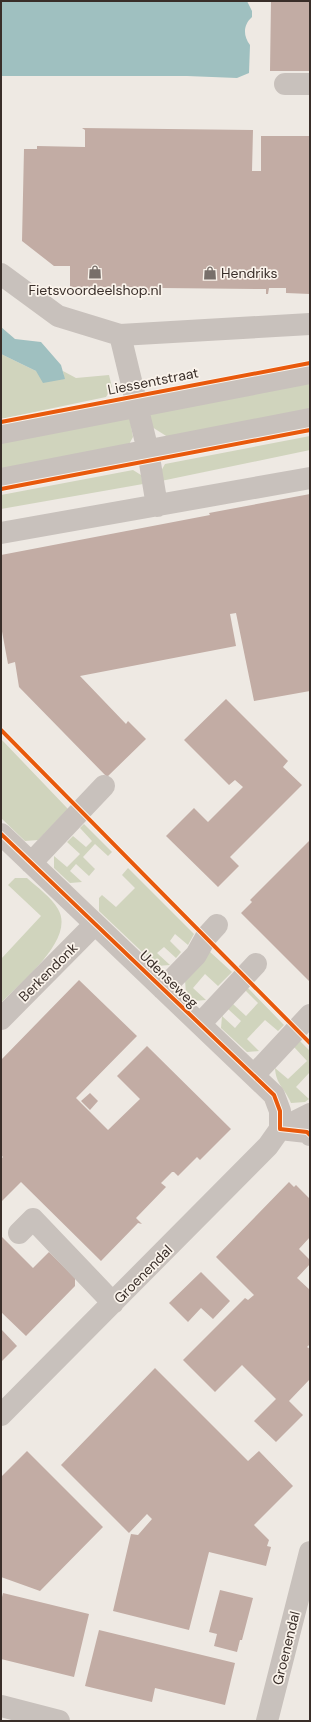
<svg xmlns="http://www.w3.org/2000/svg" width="311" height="1722" font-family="'DM Sans',sans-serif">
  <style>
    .green { fill: #d0d4bd }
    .water { fill: #9fc0c0 }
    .building { fill: #c2aca4 }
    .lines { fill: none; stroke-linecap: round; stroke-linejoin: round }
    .minor { stroke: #c8c1bc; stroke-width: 22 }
    .cycleway-casing { stroke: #faf3eb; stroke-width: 6 }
    .cycleway { stroke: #e8590c; stroke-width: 4 }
    .labels { text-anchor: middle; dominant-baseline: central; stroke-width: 3.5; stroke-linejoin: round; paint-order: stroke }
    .poi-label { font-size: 14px; fill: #392e29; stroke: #faf3eb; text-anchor: start }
    .street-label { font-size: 14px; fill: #392e29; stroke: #faf3eb }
  </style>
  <rect width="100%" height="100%" fill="#eee9e3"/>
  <!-- green -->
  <path class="green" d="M1,354L36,371L64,379L63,371L76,378L109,375L112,387L106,397L1,419Z
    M310,380V413L171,439L152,427L149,412Z
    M129,414L133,437L127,448L1,472V439Z
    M310,436V450L161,481V471L165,464Z
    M133,470L141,475L143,484L1,509V495Z
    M1,739L68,809L38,840L25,841L1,818Z
    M84,824L112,852L108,856L95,844L83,857L95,869L89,876L76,864L70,871L82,882L70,883L54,868V856L67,867L80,854L67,842L73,836L86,847L92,841L80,828Z
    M128,868L194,934L188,945L175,934L170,941L181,952L176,958L164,947L157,953L170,965L157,966L99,911V898L102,895L116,907L135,888L122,875Z
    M15,878H27C37,887 51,897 58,909C76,939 21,982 1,1003V959L41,916L8,885Z
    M209,951L232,972L218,986L205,974L193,988L206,1000L193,1001L186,994L185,980Z
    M248,988L284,1025L278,1031L265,1020L247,1039L259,1051L247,1052L221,1028L222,1016L235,1028L241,1021L228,1009L233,1004L246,1016L258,1003L245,990Z
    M300,1041L310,1051V1072L296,1087L309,1099L305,1102L291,1103C285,1088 276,1085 275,1068L288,1079L307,1061L294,1047Z"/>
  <!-- water -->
  <path class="water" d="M1,1H247L252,11V17C243,25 243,36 250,45L249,73L237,78L187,76H1Z
    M1,327L15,339L41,342L61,365L65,379L43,383L36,371L1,354Z"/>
  <!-- building -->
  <path class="building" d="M271,1H310V71H270Z
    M82,128L253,130L252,171H261V136H310V294L286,293V288H269L268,294H266V289L162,288V292H143V287H70V266H54L22,241L24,149H37V146L85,147V130Z
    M310,494V691L254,701L236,613L230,614L236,646L80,676L126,724L128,721L146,739L107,777L19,687L15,662L8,664L1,626V555L210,515L209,513Z
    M226,699L288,761L283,767L302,785L230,857L239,866L218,887L166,836L194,808L208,822L243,787L235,780L229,785L184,740Z
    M310,840V982L241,913L252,902L250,900Z
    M79,980L137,1036L76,1098L108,1130L140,1099L117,1076L147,1046L231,1129L200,1160L197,1157L178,1176L174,1172H172L161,1183L166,1187L136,1218L142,1224L138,1223L101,1261L21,1182L1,1202V1159L3,1157L1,1155V1060Z
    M90,1093L98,1101L90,1110L81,1101Z
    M289,1182L294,1187L296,1185L310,1199V1237L299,1249L310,1260V1264L297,1278L310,1290V1344L307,1347L310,1349V1379L289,1401L303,1415L276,1442L254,1421L276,1399L242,1365L215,1392L183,1360L245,1298L248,1300L254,1295L216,1257Z
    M1,1236L33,1268L49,1252L75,1278V1286L26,1336L1,1312Z
    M201,1272L230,1301L213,1319L201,1308L188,1322L169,1303Z
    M1,1329L17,1346L1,1362Z
    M155,1368L248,1461L259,1451L293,1486L254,1525L269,1540L267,1546L271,1547L266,1566L209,1552L189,1630L113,1611L131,1534L138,1535L152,1519L147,1514L129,1533L61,1465Z
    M27,1451L103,1527L40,1591L1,1577V1477Z
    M220,1590L253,1598L242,1640H240L237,1652L214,1646L217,1634L209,1632Z
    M3,1593L89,1614L74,1677L1,1659V1601Z
    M99,1630L235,1663L225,1705L155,1688L152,1702L85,1686Z"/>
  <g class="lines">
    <!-- minor -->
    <path class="minor" d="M285,84H310
      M1,274L58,316L120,335
      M1,433L310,373
      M1,479L310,419
      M157,506L148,451L120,335L310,324
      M1,533L310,478
      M1,834L274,1095L280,1111V1129L307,1132L310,1135
      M31,863L104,786
      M163,989L196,955L206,937L217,925
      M1,1019L95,924
      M200,1024L256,964
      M254,1075L310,1015
      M19,1233L33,1219L113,1303
      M1,1415L268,1146L280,1129L310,1114
      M1,1706L59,1721
      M267,1721L310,1552"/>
    <!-- cycleway casing -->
    <g class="cycleway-casing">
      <path id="cycleway" d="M1,422L310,363
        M1,489L310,430
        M1,730L310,1043
        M1,834L274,1095L280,1111V1129L307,1132L310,1135"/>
    </g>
    <!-- cycleway -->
    <use href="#cycleway" class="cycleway"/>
  </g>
  <!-- icons -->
  <defs>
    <g id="shop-bare" transform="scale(1.08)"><path d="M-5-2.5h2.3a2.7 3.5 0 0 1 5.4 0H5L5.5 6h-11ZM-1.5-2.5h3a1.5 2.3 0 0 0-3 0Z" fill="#786f6a" stroke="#faf3eb" stroke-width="2.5" paint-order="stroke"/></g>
  </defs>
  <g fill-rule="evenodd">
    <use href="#shop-bare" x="95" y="272"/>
    <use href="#shop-bare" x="210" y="273"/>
  </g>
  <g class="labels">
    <!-- poi labels -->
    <g class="poi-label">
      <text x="221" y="273">Hendriks</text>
      <text x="95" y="290" text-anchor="middle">Fietsvoordeelshop.nl</text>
    </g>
    <!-- street labels -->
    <g class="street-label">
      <text transform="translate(153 381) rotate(-11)">Liessentstraat</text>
      <text transform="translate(48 972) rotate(-45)">Berkendonk</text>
      <text transform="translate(169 979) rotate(44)">Udenseweg</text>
      <text transform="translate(143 1274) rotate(-45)">Groenendal</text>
      <text transform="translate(286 1648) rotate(-76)">Groenendal</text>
    </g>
  </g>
  <!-- border -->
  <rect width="311" height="1722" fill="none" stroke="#392e29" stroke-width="4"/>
</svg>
